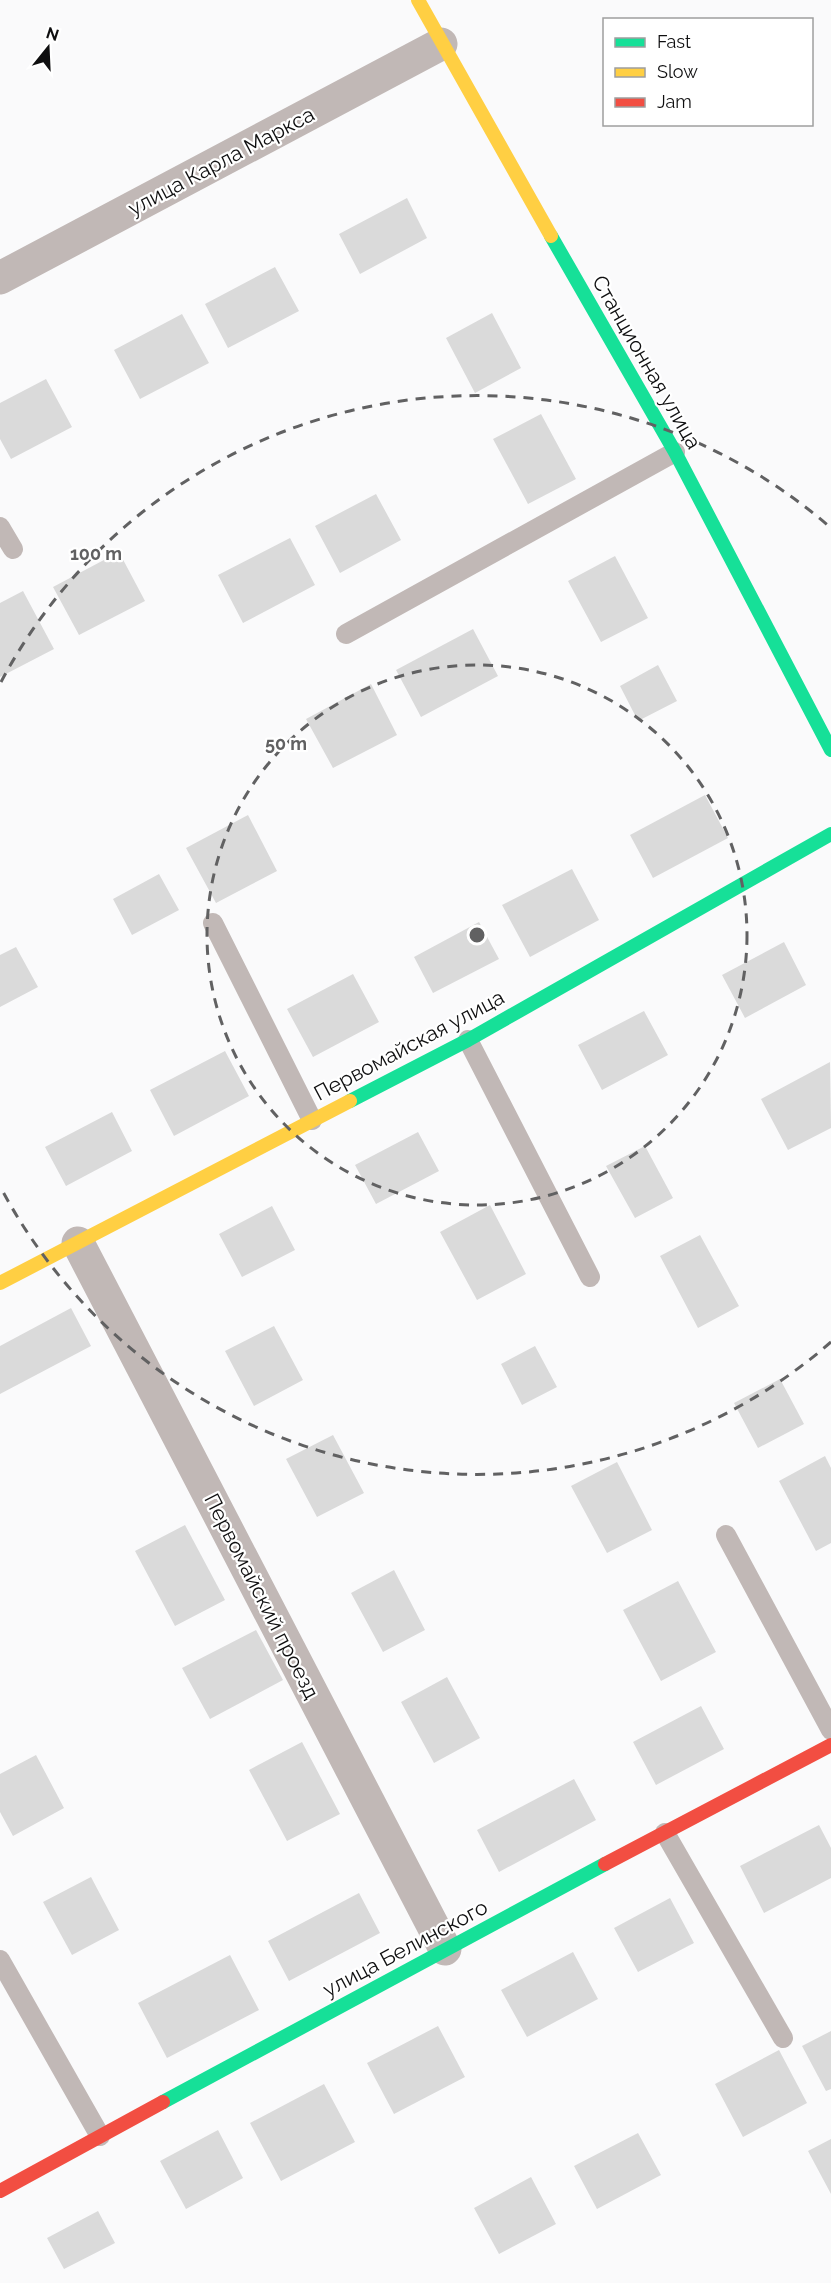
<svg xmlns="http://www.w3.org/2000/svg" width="831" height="2283" font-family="Raleway,sans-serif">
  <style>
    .building { fill: #dadada }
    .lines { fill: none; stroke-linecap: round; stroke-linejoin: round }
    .lane { stroke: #c1b8b6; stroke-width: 20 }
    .street { stroke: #c1b8b6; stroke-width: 33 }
    .fast { stroke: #16e098; stroke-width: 14 }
    .slow { stroke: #ffcf43; stroke-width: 14 }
    .jam { stroke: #f24e42; stroke-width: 14 }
    .ring { fill: none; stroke: #616162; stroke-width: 3; stroke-dasharray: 10 8 }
    .labels { text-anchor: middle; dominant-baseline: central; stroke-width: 4.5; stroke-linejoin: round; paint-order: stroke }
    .street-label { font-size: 21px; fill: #0f0f10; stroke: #fff }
    .centre { fill: #616162; stroke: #fff; stroke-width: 3 }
    .ring-label { font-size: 18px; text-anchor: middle; font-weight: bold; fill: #616162; stroke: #fff; stroke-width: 4.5; stroke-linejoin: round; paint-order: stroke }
  </style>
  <rect width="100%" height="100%" fill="#fafafb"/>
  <!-- building -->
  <path class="building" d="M407,198L427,238L360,274L339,234Z
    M275,267L299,311L228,348L205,304Z
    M492,313L521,368L475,393L446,338Z
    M182,314L209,363L140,399L114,350Z
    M46,379L72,427L11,459L0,439V403Z
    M541,414L576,479L528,504L493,439Z
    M376,494L401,540L340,573L315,526Z
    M290,538L315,585L243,623L218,575Z
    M119,552L145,601L79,635L53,587Z
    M615,556L648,618L601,642L568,581Z
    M23,591L54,649L0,677V603Z
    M473,629L498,676L421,717L396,670Z
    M658,665L677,701L638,721L620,686Z
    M371,684L397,735L333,768L306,719Z
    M705,795L728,838L653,878L630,835Z
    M248,815L277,871L216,903L186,848Z
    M572,869L599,920L530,957L502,905Z
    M159,874L179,910L132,935L113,899Z
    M479,922L499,959L433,993L414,957Z
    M784,942L806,985L745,1018L722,975Z
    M16,947L38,987L0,1007V955Z
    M353,974L379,1022L313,1057L287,1009Z
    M644,1011L668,1055L602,1090L578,1045Z
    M225,1051L249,1096L174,1136L150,1090Z
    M830,1062L831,1128L788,1150L761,1099Z
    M112,1112L132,1151L66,1186L45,1147Z
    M418,1132L439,1171L376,1204L355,1165Z
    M645,1146L673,1198L635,1218L606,1166Z
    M490,1205L526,1274L477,1300L440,1232Z
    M272,1206L295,1250L242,1277L219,1234Z
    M700,1235L739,1306L698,1328L660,1256Z
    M71,1308L91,1346L0,1394V1346Z
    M274,1326L303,1380L254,1406L225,1351Z
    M535,1346L557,1387L522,1405L501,1364Z
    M780,1379L804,1424L758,1448L734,1403Z
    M333,1435L364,1493L317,1517L286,1459Z
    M825,1456L831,1468V1543L816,1551L779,1481Z
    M617,1462L652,1530L607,1553L571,1486Z
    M185,1525L225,1600L175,1626L135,1551Z
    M394,1570L425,1630L383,1652L351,1593Z
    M678,1581L716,1652L661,1681L623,1610Z
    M256,1630L283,1680L210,1719L182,1668Z
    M447,1677L480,1738L434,1763L401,1702Z
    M701,1706L724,1749L656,1785L633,1742Z
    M302,1742L340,1814L287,1841L249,1770Z
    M36,1755L64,1808L13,1836L0,1812V1774Z
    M574,1779L596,1820L499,1872L477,1830Z
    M819,1825L831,1848V1878L764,1913L740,1866Z
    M91,1877L119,1930L72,1955L43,1902Z
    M359,1893L380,1933L289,1981L268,1941Z
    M670,1898L694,1943L638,1972L614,1928Z
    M573,1952L598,1999L527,2037L501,1990Z
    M230,1955L259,2010L167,2058L138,2003Z
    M438,2026L465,2077L394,2114L367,2063Z
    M831,2031V2089L826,2091L802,2046Z
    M779,2050L807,2103L743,2137L715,2084Z
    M324,2084L355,2142L281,2181L250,2123Z
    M218,2130L243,2178L186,2209L160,2161Z
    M638,2133L661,2175L597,2209L574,2166Z
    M831,2139V2194L808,2151Z
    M531,2177L556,2224L499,2254L474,2208Z
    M98,2211L115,2243L64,2269L47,2238Z"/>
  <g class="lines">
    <!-- lane -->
    <path class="lane" d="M0,527L13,549
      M346,634L675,452
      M213,923L312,1120
      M468,1040L590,1277
      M726,1535L831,1730
      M665,1833L783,2038
      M0,1960L100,2136"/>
    <!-- street -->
    <path class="street" d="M0,278L441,44
      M78,1243L445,1949"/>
    <!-- fast -->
    <path class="fast" d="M551,236L675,452L831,750
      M350,1101L468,1040L831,834
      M163,2102L605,1864"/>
    <!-- slow -->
    <path class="slow" d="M418,0L551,236
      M0,1283L350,1101"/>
    <!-- jam -->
    <path class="jam" d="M605,1864L831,1745
      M0,2191L163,2102"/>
  </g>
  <!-- distance rings -->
  <g class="ring">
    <circle cx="477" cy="935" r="270"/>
    <path d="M831 1342A539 539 0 0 1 1 1188M1 682A539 539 0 0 1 831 528"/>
  </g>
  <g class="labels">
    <!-- street labels -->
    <g class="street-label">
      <text transform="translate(221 161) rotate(-28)">улица Карла Маркса</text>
      <text transform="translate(647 362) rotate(60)">Станционная улица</text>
      <text transform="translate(409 1045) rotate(-28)">Первомайская улица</text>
      <text transform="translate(262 1596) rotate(63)">Первомайский проезд</text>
      <text transform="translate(405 1948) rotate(-28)">улица Белинского</text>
    </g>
  </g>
  <circle cx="477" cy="935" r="9" class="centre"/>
  <g class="ring-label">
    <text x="96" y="560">100 m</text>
    <text x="286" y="750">50 m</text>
  </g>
  <!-- legend -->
  <rect x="603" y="18" width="210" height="108" fill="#ffffff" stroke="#9f9f9f" stroke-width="1.5"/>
  <rect x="615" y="38" width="30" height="9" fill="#16e098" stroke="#9f9f9f" stroke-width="1.5"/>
  <text x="657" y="48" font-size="18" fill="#0f0f10">Fast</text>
  <rect x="615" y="68" width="30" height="9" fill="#ffcf43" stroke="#9f9f9f" stroke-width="1.5"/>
  <text x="657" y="78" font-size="18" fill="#0f0f10">Slow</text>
  <rect x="615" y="98" width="30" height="9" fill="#f24e42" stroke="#9f9f9f" stroke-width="1.5"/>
  <text x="657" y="108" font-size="18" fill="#0f0f10">Jam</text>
  <!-- north arrow -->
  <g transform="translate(48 48) rotate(18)" stroke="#ffffff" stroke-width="4.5" paint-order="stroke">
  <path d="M0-4.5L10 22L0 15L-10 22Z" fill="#0f0f10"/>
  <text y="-9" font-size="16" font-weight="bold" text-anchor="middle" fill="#0f0f10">N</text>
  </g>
</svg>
